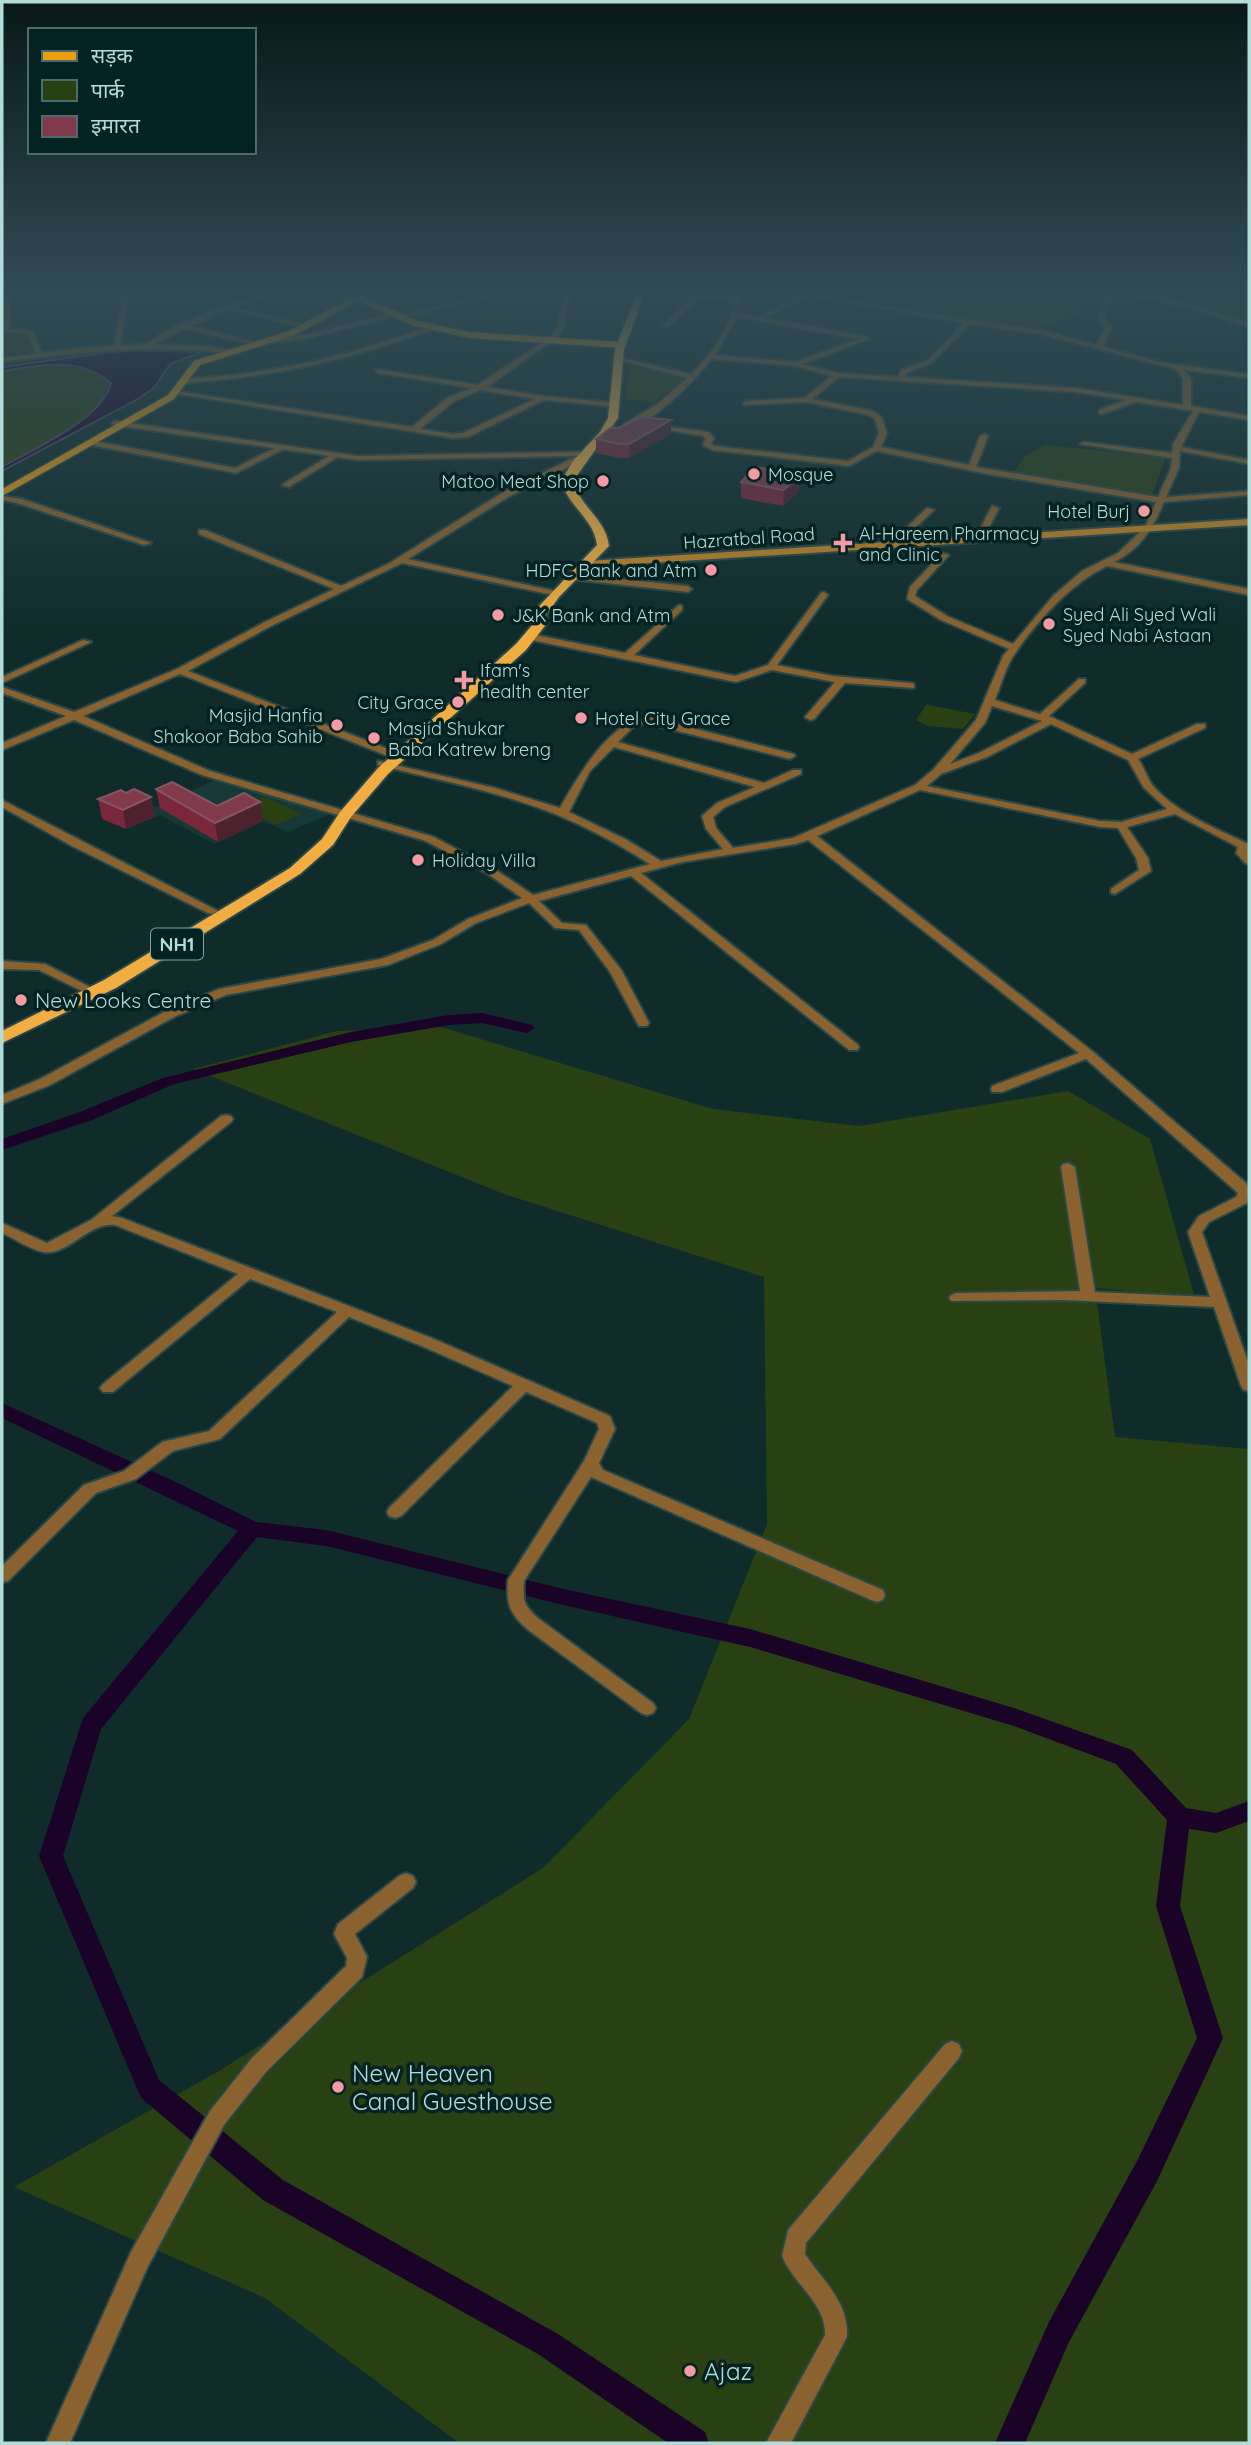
<svg xmlns="http://www.w3.org/2000/svg" width="1251" height="2445" font-family="Quicksand,'Noto Sans Devanagari',sans-serif">
  <style>
    .built { fill: #163837 }
    .green { fill: #294013 }
    .water { fill: #1b0227; stroke: #48435d; stroke-width: 2 }
    .lines { fill: none; stroke-linecap: round; stroke-linejoin: round }
    .canal { fill: #1b0227; fill-rule: evenodd }
    .minor-casing { stroke: #294847; stroke-width: 4 }
    .tertiary-casing { stroke: #294847; stroke-width: 4 }
    .secondary-casing { stroke: #294847; stroke-width: 4 }
    .primary-casing { stroke: #294847; stroke-width: 3 }
    .trunk-casing { stroke: #294847; stroke-width: 4 }
    .minor { fill: #89622f; fill-rule: evenodd }
    .tertiary { fill: #89622f; fill-rule: evenodd }
    .secondary { fill: #c08327; fill-rule: evenodd }
    .primary { fill: #eb9c0f; fill-rule: evenodd }
    .trunk { fill: #f1ad42; fill-rule: evenodd }
    .wall { fill: #7a273b }
    .shaded-wall { fill: #4d212d }
    .building { fill: #803a4c; stroke: #885462; stroke-width: 2 }
    .poi-dot { fill: #f49aa5; stroke: #042222; stroke-width: 2.5 }
    .labels { text-anchor: middle; dominant-baseline: central; stroke-width: 7; stroke-linejoin: round; paint-order: stroke }
    .far-poi-label { font-size: 18px; fill: #b2dcda; stroke: #042222; text-anchor: start }
    .far-street-label { font-size: 18px; fill: #b2dcda; stroke: #042222 }
    .shield { fill: #042222; stroke: #7ea4a3; stroke-width: 2 }
    .shield-label { font-size: 19px; font-weight: bold; fill: #b2dcda }
    .poi-label { font-size: 21px; fill: #b2dcda; stroke: #042222; text-anchor: start }
    .near-poi-label { font-size: 24px; fill: #b2dcda; stroke: #042222; text-anchor: start }
  </style>
  <rect width="100%" height="100%" fill="#0f2c2b"/>
  <!-- built -->
  <path class="built" d="M217,779L331,814L288,832L263,821L214,844L160,815L126,829L144,802L156,807Z"/>
  <!-- green -->
  <path class="green" d="M874,291H1057L1069,294L1055,300L1077,305L1080,315L1048,325L1030,320L1048,326L994,323L867,300Z
    M1148,291H1249V322L1185,300L1145,294Z
    M2,320L5,334L30,333L36,350L2,356Z
    M146,349L203,352L170,364L154,388L138,399L2,471V367Z
    M641,366L686,377L655,402L625,399L630,367Z
    M1044,445L1166,457L1151,498L1010,478L1024,457Z
    M926,705H928L975,714L963,729L928,726L916,720Z
    M265,797L302,814L276,825L243,807Z
    M441,1027L713,1109L859,1126L1068,1091L1150,1139L1195,1298L1095,1288L1115,1437L1249,1449V2443H459L265,2298L14,2187L219,2071L543,1868L689,1719L767,1524L764,1277L504,1194L193,1069L337,1031Z"/>
  <!-- water -->
  <path class="water" d="M126,350L203,352L170,364L154,388L138,399L2,471V467C32,450 104,418 111,383C78,356 41,365 2,371V367Z"/>
  <g class="lines">
    <!-- canal -->
    <path class="canal" d="M482,1013L532,1025L535,1028L527,1033L482,1023L449,1025L351,1042L174,1084L92,1120L2,1150V1139L80,1112L163,1078L351,1032L449,1015Z
      M2,1403L180,1484L256,1522L326,1530L559,1588L750,1629L1017,1709L1132,1750L1186,1808L1216,1813L1249,1801V1821L1216,1833L1189,1829L1180,1906L1223,2038L1157,2181L1069,2342L1025,2443H995L1049,2322L1137,2161L1197,2038L1156,1906L1167,1820L1116,1764L1014,1726L750,1647L559,1604L326,1546L257,1537L101,1729L63,1856L159,2080L283,2180L558,2334L705,2432L709,2443H668L538,2354L263,2200L141,2098L39,1856L83,1718L238,1531L2,1418Z"/>
    <!-- minor casing -->
    <g class="minor-casing">
      <path id="minor" d="M123,291H129L120,348L117,350L114,348Z
        M276,291H286L235,307L299,324V326L228,309L191,326L253,342V344L185,329L152,345L147,344C183,317 231,304 276,291Z
        M290,291H325L347,294L344,296Z
        M503,291H514L405,317L402,315Z
        M565,291H571L564,327L556,338L487,387L543,396L616,403L620,405L619,407L544,400L468,437L453,438L172,393L176,391L412,427L447,398L471,388L378,373L375,369L478,385L552,336L558,327ZM480,390L535,399L463,433L453,434L420,429L453,402Z
        M679,291H693L734,298V291H740V299L743,301L740,303L738,313L758,317L804,295L791,291H804L905,310L1040,330L1097,345L1105,327L1098,319L1103,301L1110,291C1157,291 1204,308 1249,323V327L1183,306L1115,293L1109,301L1104,319L1112,327L1103,347L1163,363L1249,374V378L1184,370L1191,379V406L1249,416V420L1199,412L1181,447L1249,460V464L1180,451L1179,468L1166,497L1249,491V495L1164,502C1153,528 1141,549 1114,562L1249,589V595L1107,566C1070,584 1037,621 1014,655C1005,668 1001,686 995,700L1040,714L1079,679H1085V683L1049,716L1132,754L1197,724H1205V728L1138,759C1145,768 1147,779 1154,787C1178,814 1216,828 1248,844L1249,864L1245,863L1236,853L1238,847L1175,814L1127,827L1148,858L1151,871L1115,894L1111,893V889L1139,870L1136,858L1118,828L1100,827L920,790L817,836L1092,1051L1246,1183L1249,1188L1247,1203L1209,1222L1202,1232L1249,1365V1391L1244,1390L1241,1386L1214,1307L1063,1300L951,1301L949,1298L951,1295L956,1293L1080,1291L1061,1167L1063,1164L1068,1163L1075,1167L1095,1292L1210,1297L1188,1232L1199,1216L1236,1197L1238,1193L1086,1059L1002,1092H992L991,1089L992,1086L1079,1053L808,840L796,844L683,862L641,873L857,1044L859,1047L857,1050H849L631,876L539,901L562,923L586,925L622,971L649,1023L647,1026H639L610,972L579,930L555,928L529,903L476,923L441,944L388,965L226,995L174,1017L50,1085L2,1104V1095L40,1079L166,1011L219,989L381,959L433,940L468,919L522,898L488,874L426,841L202,775L74,720L2,750V743L66,716L2,693V687L74,712L177,669L265,622L334,589L199,534V530H205L341,586L388,564L502,493L575,457H581V461L508,497L408,559L555,591L559,594L558,596L402,563L271,626L188,671L396,752V756H388L180,674L83,716L210,771L434,837L496,870L533,895L650,864C620,845 589,828 555,814C498,791 437,780 378,765V761L495,788L560,808C577,778 613,714 653,718L794,754L795,756L790,759L645,723L633,727L618,742L764,783L793,770H801V774L725,807L713,817L716,828L733,848L793,838L915,785L933,770L976,720L1003,656L1009,649L941,620L907,599L910,587L942,553L949,555L917,590L915,596L947,616L1013,644L1053,596L1082,571L1118,553L1145,527L1156,502L993,475L877,451L849,466L712,450L703,445L706,439L703,436L651,427L655,425L708,432L714,438L711,444L714,446L848,461L873,447L879,433L875,419L868,415L806,402L744,405L743,403L747,401L804,398L832,376L796,366L712,359C695,379 652,427 624,428V424L659,403L687,378L616,359V357L691,374C709,356 732,329 733,302L701,296L668,327H664V325L694,295ZM811,296L964,323L927,361L901,370L898,377L837,373L803,364L869,339V337L765,318ZM737,317L859,339L795,362L715,355ZM970,324L1040,334L1176,369L1183,379V405L1076,388L905,377L907,373L931,363ZM839,377L1076,392L1126,400L1099,410V414H1102L1136,402L1193,411L1173,444L1172,453L1084,442L1080,444L1172,458L1171,468L1158,497L976,467L988,436L984,434L980,436L969,465L881,447L887,433L882,418L873,411L812,399ZM992,706L1042,721L979,753L950,764L985,723ZM1051,724L1128,760L1144,788L1167,809L1121,822L1100,821L927,786L941,774L987,757ZM614,747L755,787L717,803L702,816L706,829L723,849L661,861L627,840L569,812L590,771Z
        M5,294L10,295V329L33,331L42,356L36,355L28,334L4,331Z
        M397,312L399,315L305,339L270,343L267,341L305,335Z
        M432,326L434,329C353,359 271,378 184,383L180,381L184,379C236,376 288,369 339,355C371,347 401,336 432,326Z
        M94,441L235,468L279,446L286,448L236,473L91,445V441Z
        M332,454L339,456L289,487L282,485Z
        M2,496L22,499L151,543L144,545L17,503L2,500Z
        M992,506L999,508L982,541H976L975,539Z
        M927,508L934,510L914,529L913,545H907L906,528Z
        M572,574L688,586L692,589L688,592L569,579V575Z
        M824,592L828,595L777,665L833,676L911,683L914,684V688L845,683L814,719L810,720L805,717L835,682L772,670L736,682L531,640L526,637L531,634L625,653L679,605L682,606V610L634,655L735,676L768,665L821,593Z
        M83,640L91,642L2,683V677Z
        M2,800L218,911L212,914L208,913L72,846L2,807Z
        M2,961L45,964L90,987L84,991L80,990L39,970L2,969Z
        M226,1115L231,1116L233,1119L231,1122L112,1216L122,1218L434,1339L610,1416L615,1429L599,1463L603,1470L883,1590L885,1595L883,1600L877,1602L871,1600L591,1477L524,1581C523,1601 523,1605 539,1619L653,1703L656,1708L653,1713L647,1715L641,1713L527,1629C509,1613 506,1603 508,1580L584,1461L599,1429L597,1423L526,1392L401,1516L395,1518L389,1516L387,1512L389,1508L513,1386L424,1347L349,1317L220,1439L173,1451L136,1479L96,1493L8,1581L2,1582V1566L84,1485L124,1471L162,1442L209,1431L337,1312L250,1279L113,1392H103L100,1388L103,1384L238,1274L115,1225C88,1222 67,1257 43,1252C29,1249 15,1239 2,1233V1223L47,1243L91,1220L221,1116Z
        M406,1873L413,1876L416,1882L413,1888L355,1934L367,1957L362,1977L266,2072L224,2125L147,2268L70,2443H46L131,2252L210,2111L252,2058L346,1966L347,1958L334,1934L338,1924L399,1876Z
        M952,2041L959,2044L962,2051L959,2058L806,2243L805,2254C823,2281 849,2302 847,2337L791,2443H766L825,2335C826,2303 793,2284 782,2256L788,2230L945,2044Z"/>
    </g>
    <!-- tertiary casing -->
    <g class="tertiary-casing">
      <path id="tertiary" d="M148,344L207,346L240,352L237,354C157,344 81,352 2,362V358L90,347Z
        M116,421L358,456L581,452L585,454L581,456L358,460L113,425L112,423Z"/>
    </g>
    <!-- secondary casing -->
    <g class="secondary-casing">
      <path id="secondary" d="M1249,519V525L587,567L583,564L587,561Z"/>
    </g>
    <!-- primary casing -->
    <g class="primary-casing">
      <path id="primary" d="M363,296L417,321L469,332L621,342L625,345L621,348L469,338L411,325L358,301L295,335L200,365L174,399L2,496V489L168,395L194,361L289,331L345,301L342,297Z"/>
    </g>
    <!-- trunk casing -->
    <g class="trunk-casing">
      <path id="trunk" d="M638,291H646L624,349L618,418L573,481C580,507 606,519 609,546L559,597L546,615L548,622L526,650L388,774L351,817L333,845L300,874L116,988L2,1043V1031L104,980L290,868L322,839L340,812L378,768L516,644L533,624L525,621L597,545C594,519 568,506 561,481L573,461L600,432L608,418L615,349Z"/>
    </g>
    <!-- minor -->
    <use href="#minor" class="minor"/>
    <!-- tertiary -->
    <use href="#tertiary" class="tertiary"/>
    <!-- secondary -->
    <use href="#secondary" class="secondary"/>
    <!-- primary -->
    <use href="#primary" class="primary"/>
    <!-- trunk -->
    <use href="#trunk" class="trunk"/>
  </g>
  <!-- wall -->
  <path class="wall" d="M618,428L671,434L629,458H619L596,453V439Z
    M741,482L799,491L783,506L741,498Z
    M156,789L263,821L218,842L160,808Z
    M126,793L151,797L154,817L126,829L102,819L98,799Z"/>
  <!-- shaded-wall -->
  <path class="shaded-wall" d="M671,420V434L629,458V444Z
    M800,475L799,491L783,506L784,490Z
    M151,797L154,817L126,829L123,810Z
    M260,802L263,821L218,842L215,823Z"/>
  <!-- building -->
  <path class="building" d="M642,417L671,420L629,444H619L596,439L612,427L618,428Z
    M755,467L800,475L784,490L741,482Z
    M172,782L217,806L244,793L260,802L215,823L156,789Z
    M134,789L151,797L123,810L98,799L121,790L126,793Z"/>
  <!-- sky -->
  <linearGradient id="sky" x2="0" y2="1"><stop stop-color="#081818"/><stop offset="0.46" stop-color="#314b55"/><stop offset="1" stop-color="#314b55" stop-opacity="0"/></linearGradient>
  <rect width="1251" height="633" fill="url(#sky)"/>
  <!-- markers -->
  <g class="poi-dot">
    <circle cx="754" cy="474" r="7"/>
    <circle cx="603" cy="481" r="7"/>
    <circle cx="1144" cy="511" r="7"/>
    <path d="M839.5 532.5h7v7h7v7h-7v7h-7v-7h-7v-7h7z"/>
    <circle cx="711" cy="570" r="7"/>
    <circle cx="498" cy="615" r="7"/>
    <circle cx="1049" cy="624" r="7"/>
    <path d="M460.5 669.5h7v7h7v7h-7v7h-7v-7h-7v-7h7z"/>
    <circle cx="458" cy="702" r="7"/>
    <circle cx="581" cy="718" r="7"/>
    <circle cx="337" cy="725" r="7"/>
    <circle cx="374" cy="738" r="7"/>
    <circle cx="418" cy="860" r="7"/>
    <circle cx="21" cy="1000" r="7"/>
    <circle cx="338" cy="2087" r="7"/>
    <circle cx="690" cy="2371" r="7"/>
  </g>
  <g class="labels">
    <!-- far-poi labels -->
    <g class="far-poi-label">
      <text x="768" y="474">Mosque</text>
      <text x="589" y="481" text-anchor="end">Matoo Meat Shop</text>
      <text x="1130" y="511" text-anchor="end">Hotel Burj</text>
      <text x="859" y="533">Al-Hareem Pharmacy<tspan x="859" dy="21">and Clinic</tspan></text>
      <text x="697" y="570" text-anchor="end">HDFC Bank and Atm</text>
      <text x="1063" y="614">Syed Ali Syed Wali<tspan x="1063" dy="21">Syed Nabi Astaan</tspan></text>
      <text x="512" y="615">J&amp;K Bank and Atm</text>
      <text x="480" y="670">Ifam's<tspan x="480" dy="21">health center</tspan></text>
      <text x="444" y="702" text-anchor="end">City Grace</text>
      <text x="323" y="715" text-anchor="end">Masjid Hanfia<tspan x="323" dy="21">Shakoor Baba Sahib</tspan></text>
      <text x="595" y="718">Hotel City Grace</text>
      <text x="388" y="728">Masjid Shukar<tspan x="388" dy="21">Baba Katrew breng</tspan></text>
      <text x="432" y="860">Holiday Villa</text>
    </g>
    <!-- far-street labels -->
    <g class="far-street-label">
      <text transform="translate(749 538) rotate(-4)">Hazratbal Road</text>
    </g>
    <!-- shield labels -->
    <rect class="shield" x="151" y="928.5" width="52" height="31" rx="5"/>
    <g class="shield-label">
      <text x="177" y="944">NH1</text>
    </g>
    <!-- poi labels -->
    <g class="poi-label">
      <text x="35" y="1000">New Looks Centre</text>
    </g>
    <!-- near-poi labels -->
    <g class="near-poi-label">
      <text x="352" y="2073">New Heaven<tspan x="352" dy="28">Canal Guesthouse</tspan></text>
      <text x="704" y="2371">Ajaz</text>
    </g>
  </g>
  <!-- border -->
  <rect width="1251" height="2445" fill="none" stroke="#b2dcda" stroke-width="7"/>
  <!-- legend -->
  <rect x="28" y="28" width="228" height="126" fill="#042222" stroke="#4a6c6c" stroke-width="2"/>
  <rect x="42" y="51" width="35" height="10" fill="#eb9c0f" stroke="#4a6c6c" stroke-width="2"/>
  <text x="91" y="63" font-size="21" fill="#b2dcda">सड़क</text>
  <rect x="42" y="80" width="35" height="21" fill="#294013" stroke="#4a6c6c" stroke-width="2"/>
  <text x="91" y="98" font-size="21" fill="#b2dcda">पार्क</text>
  <rect x="42" y="116" width="35" height="21" fill="#803a4c" stroke="#4a6c6c" stroke-width="2"/>
  <text x="91" y="133" font-size="21" fill="#b2dcda">इमारत</text>
</svg>
